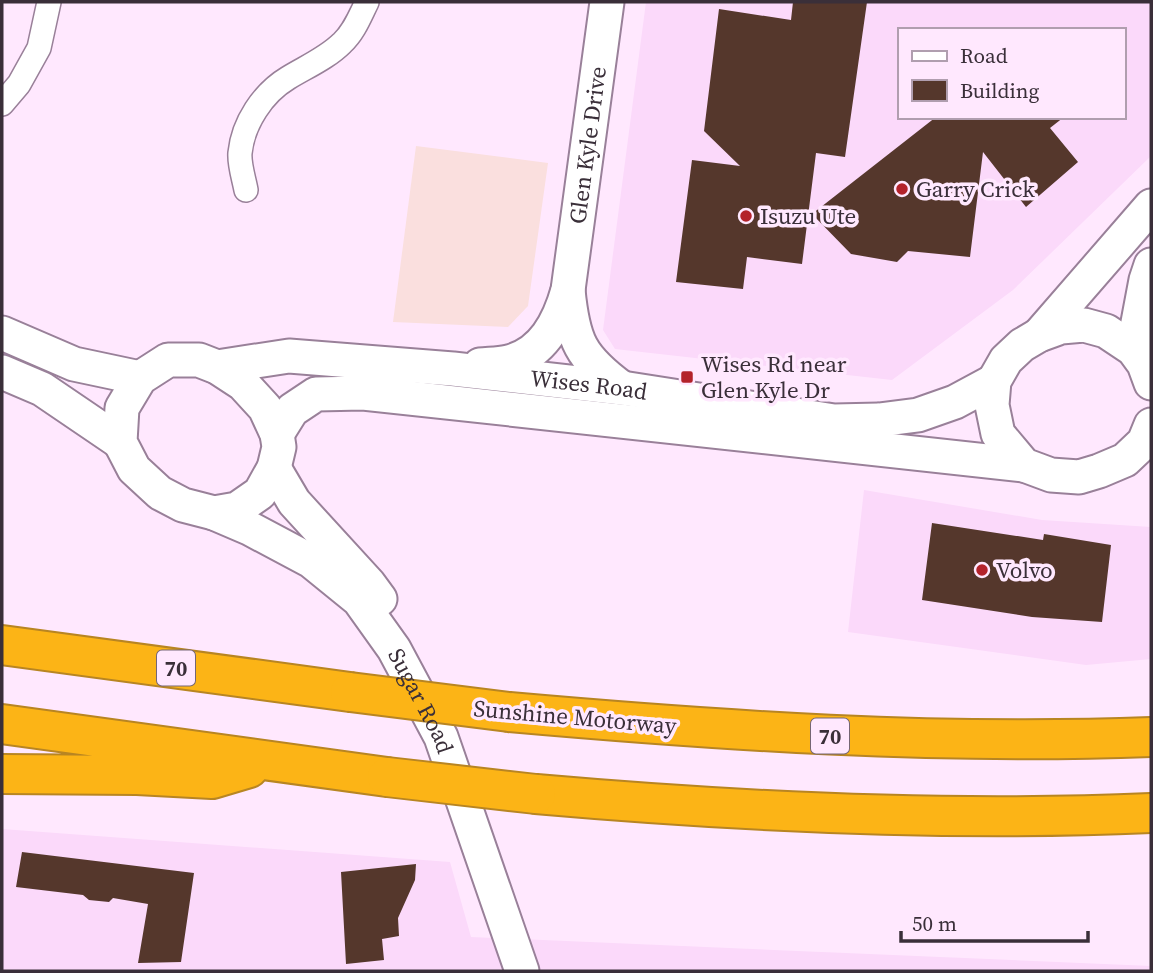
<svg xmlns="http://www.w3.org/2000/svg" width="1153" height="973" font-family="'Source Serif 4',serif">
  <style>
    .commercial { fill: #fadfde }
    .built { fill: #fbd9fa; fill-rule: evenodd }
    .building { fill: #55372c }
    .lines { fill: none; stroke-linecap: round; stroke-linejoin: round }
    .street-casing { stroke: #998099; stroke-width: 26 }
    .secondary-casing { stroke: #998099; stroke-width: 37 }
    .highway-casing { stroke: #b88522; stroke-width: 42 }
    .street { stroke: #fff; stroke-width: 23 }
    .secondary { stroke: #fff; stroke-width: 33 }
    .highway { stroke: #fcb416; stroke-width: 38 }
    .highway-bridge-casing { stroke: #b88522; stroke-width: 42; stroke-linecap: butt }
    .highway-bridge { stroke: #fcb416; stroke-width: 38 }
    .poi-dot { fill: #b3222a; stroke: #ffe8fe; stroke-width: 2.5 }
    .labels { text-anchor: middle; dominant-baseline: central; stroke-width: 7; stroke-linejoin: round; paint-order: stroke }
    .shield { fill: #ffe8fe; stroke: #756674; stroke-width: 2 }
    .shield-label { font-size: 21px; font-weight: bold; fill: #3a2f39 }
    .street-label { font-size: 23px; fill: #3a2f39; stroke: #ffe8fe }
    .poi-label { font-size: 23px; fill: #3a2f39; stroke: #ffe8fe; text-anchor: start }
  </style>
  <rect width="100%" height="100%" fill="#ffe8fe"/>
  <!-- commercial -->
  <path class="commercial" d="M416,146L548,163L528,306L508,327L393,322Z"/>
  <!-- built -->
  <path class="built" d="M646,2H1151V156L1013,290L892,380L615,349L603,330ZM899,30H1123V117H899Z
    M864,490L1042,520L1151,527V659L1086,665L848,632Z
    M2,829L450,862L471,937L1151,966V971H2Z"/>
  <!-- building -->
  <path class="building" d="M793,2H867L845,157L816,153L802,264L747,257L743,289L676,282L692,160L740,166L704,131L719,9L791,20Z
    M936,117H1064L1050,128L1078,162L1026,207L983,152L970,257L908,251L897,262L851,254L812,214Z
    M932,523L1043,540L1044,534L1111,545L1102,622L1032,617L922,600Z
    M22,852L194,873L181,962L138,963L148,904L113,898L109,902L89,900L83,895L16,887Z
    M416,864L415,880L398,918L399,936L382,939L384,960L346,964L341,872Z"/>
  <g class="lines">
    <!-- street casing -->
    <g class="street-casing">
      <path id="street" d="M2,104L19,84L39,48L49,2
        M246,190C244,179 239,164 240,153C243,123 263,93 288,78C306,67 327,58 342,43C354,32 360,16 367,2"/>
    </g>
    <!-- secondary casing -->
    <g class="secondary-casing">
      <g id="secondary">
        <path d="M568,290C573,341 580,357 622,388"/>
        <path d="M2,333L74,364L140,378"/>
        <path d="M1039,335L1151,206"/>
        <path d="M1133,349L1146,280L1151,265"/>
        <path d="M168,360H199L217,367L243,384L265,408L277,434L279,447L274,468L260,493L237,509L214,513L183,505L160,493L134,469L120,442L122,408L140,378Z"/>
        <path id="s1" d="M480,365C489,364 499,364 508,362C543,354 559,322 568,290L607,2"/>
        <path id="s2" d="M217,367L289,356L453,369L622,388L834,421L879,420L918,415L955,402L994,381"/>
        <path d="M2,372L42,389L120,442"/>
        <path d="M1151,383L1144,364L1133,349L1106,331L1084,325L1061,327L1039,335L1022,345L1006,360L994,381L992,405L998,434L1024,465L1051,475L1079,477L1099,471L1125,460L1144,442L1151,425"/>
        <path d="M277,434L292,410L316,394L363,393L1024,465"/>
        <path d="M274,468L294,502L369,584L380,599"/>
        <path id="s3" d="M214,513L249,528L311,561L359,600L394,649L441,737L522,971"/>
      </g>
    </g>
    <!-- highway casing -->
    <g class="highway-casing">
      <path id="highway" d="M2,645L350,692
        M509,712C723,731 937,745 1151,737
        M2,724L387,777
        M2,774L137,775L212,779L249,768
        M536,794C741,812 946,822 1151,813"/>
    </g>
    <!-- street -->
    <use href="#street" class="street"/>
    <!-- secondary -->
    <use href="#secondary" class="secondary"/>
    <!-- highway -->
    <use href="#highway" class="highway"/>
    <!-- highway-bridge casing -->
    <g class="highway-bridge-casing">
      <path id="highway-bridge" d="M350,692L509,712
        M387,777L536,794"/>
    </g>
    <!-- highway-bridge -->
    <use href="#highway-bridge" class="highway-bridge"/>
  </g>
  <!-- markers -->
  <g class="poi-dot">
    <circle cx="902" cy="189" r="7"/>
    <circle cx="746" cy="216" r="7"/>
    <rect x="680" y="370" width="14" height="14" rx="3.5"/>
    <circle cx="982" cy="570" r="7"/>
  </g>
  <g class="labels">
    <!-- shield labels -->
    <g class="shield">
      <rect x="157" y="650.5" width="38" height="35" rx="5"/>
      <rect x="811" y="718.5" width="38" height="35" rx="5"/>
    </g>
    <g class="shield-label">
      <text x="176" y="668">70</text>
      <text x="830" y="736">70</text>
    </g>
    <!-- street labels -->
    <g class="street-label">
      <text stroke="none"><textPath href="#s1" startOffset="273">Glen Kyle Drive</textPath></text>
      <text stroke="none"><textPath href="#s2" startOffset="374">Wises Road</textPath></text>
      <text stroke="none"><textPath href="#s3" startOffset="289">Sugar Road</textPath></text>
      <text transform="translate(575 717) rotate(5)">Sunshine Motorway</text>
    </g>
    <!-- poi labels -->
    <g class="poi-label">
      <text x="916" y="189">Garry Crick</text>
      <text x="760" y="216">Isuzu Ute</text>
      <text x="701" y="364">Wises Rd near<tspan x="701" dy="26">Glen Kyle Dr</tspan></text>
      <text x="996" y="570">Volvo</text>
    </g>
  </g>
  <!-- border -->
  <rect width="1153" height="973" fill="none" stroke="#3a2f39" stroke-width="7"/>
  <!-- legend -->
  <rect x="898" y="28" width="228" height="91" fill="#ffe8fe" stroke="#b09eaf" stroke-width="2"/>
  <rect x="912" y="51" width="35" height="10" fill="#ffffff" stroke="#b09eaf" stroke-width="2"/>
  <text x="960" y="63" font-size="21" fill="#3a2f39">Road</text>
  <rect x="912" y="80" width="35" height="21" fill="#55372c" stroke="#b09eaf" stroke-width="2"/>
  <text x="960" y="98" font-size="21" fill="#3a2f39">Building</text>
  <!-- scale -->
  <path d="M901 931v10h187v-10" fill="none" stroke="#3a2f39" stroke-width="3.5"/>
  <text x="912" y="931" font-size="21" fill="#3a2f39" stroke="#ffe8fe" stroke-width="5" paint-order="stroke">50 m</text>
</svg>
